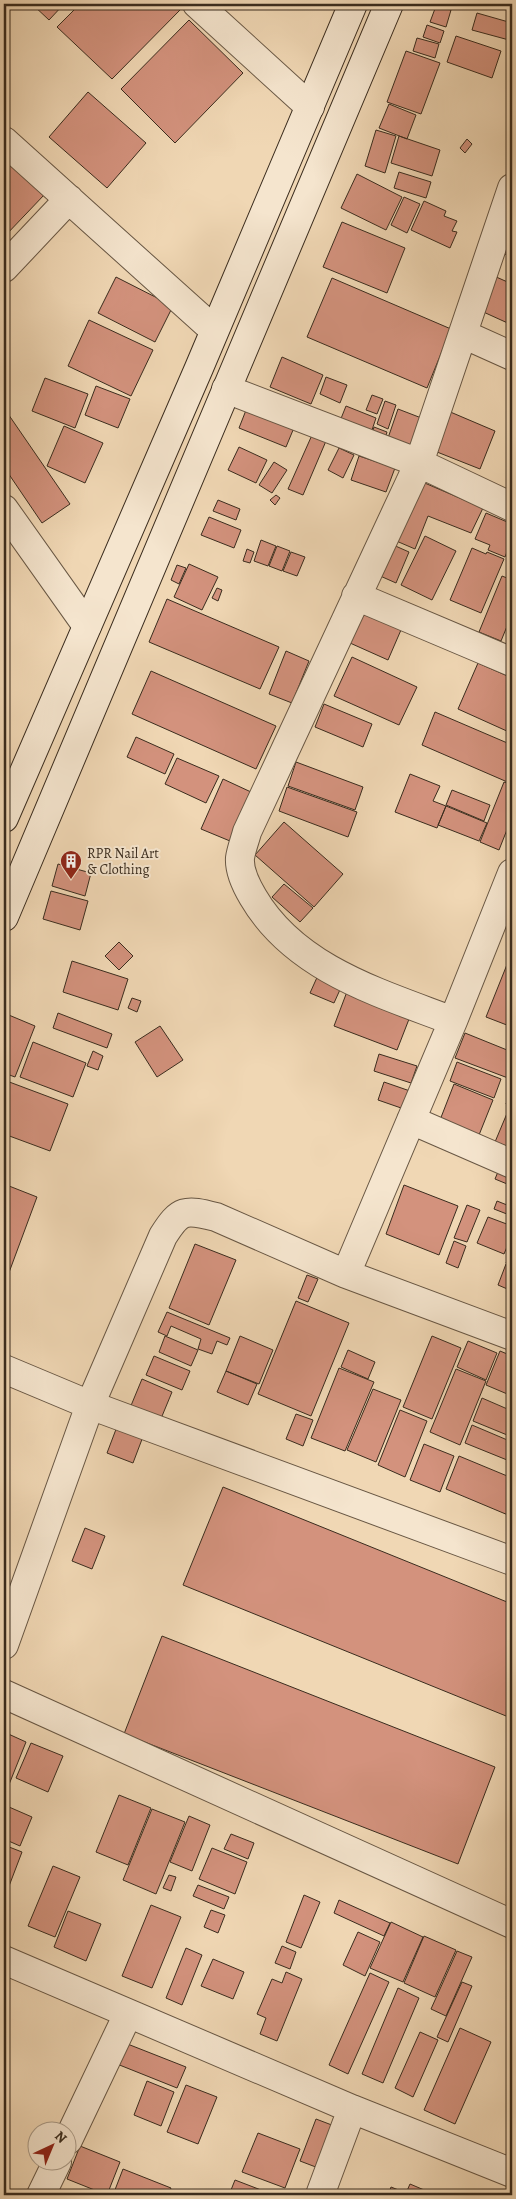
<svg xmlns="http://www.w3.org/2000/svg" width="516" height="2199" font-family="Alegreya,serif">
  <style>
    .building { fill: #d3927d; stroke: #3a2c1e }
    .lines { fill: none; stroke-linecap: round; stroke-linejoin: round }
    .street-casing { stroke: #685744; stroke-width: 30 }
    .secondary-casing { stroke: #3a2c1e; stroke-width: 30 }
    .street { stroke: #f5e5ce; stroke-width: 28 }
    .secondary { stroke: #f5e5ce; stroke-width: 28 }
    .labels { text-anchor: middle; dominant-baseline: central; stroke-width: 4; stroke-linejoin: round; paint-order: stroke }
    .poi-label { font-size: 14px; fill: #3a2c1e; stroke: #f5e5ce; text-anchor: start }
  </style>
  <rect width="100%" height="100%" fill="#f0d7b4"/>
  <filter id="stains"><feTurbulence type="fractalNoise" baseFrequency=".004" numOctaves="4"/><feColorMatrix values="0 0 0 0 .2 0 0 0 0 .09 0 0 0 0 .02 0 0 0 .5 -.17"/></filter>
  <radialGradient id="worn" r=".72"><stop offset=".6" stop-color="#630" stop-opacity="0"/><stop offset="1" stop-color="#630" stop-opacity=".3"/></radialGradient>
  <!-- building -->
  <path class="building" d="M32,4H64L49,20Z
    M80,4H173L180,10L112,79L57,27Z
    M436,6L451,10L446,27L430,22Z
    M477,13L512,23L509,40L472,30Z
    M189,20L243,73L175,143L121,89Z
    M427,25L444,31L440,43L423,37Z
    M456,36L501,51L492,78L447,62Z
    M417,38L439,44L435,58L413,51Z
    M406,51L440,63L421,114L387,102Z
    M88,92L146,143L107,188L49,137Z
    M389,104L416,115L407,139L379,128Z
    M376,130L396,136L385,173L365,166Z
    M399,136L440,150L432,176L391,163Z
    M467,139L472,144L465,153L460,148Z
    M4,154L45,194L4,237Z
    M399,172L431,182L426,198L394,188Z
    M357,174L402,197L386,230L341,208Z
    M404,197L420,204L407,233L391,225Z
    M424,201L446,211L444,216L457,221L452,231L457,232L450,248L411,230Z
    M342,222L405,248L387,293L323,267Z
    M512,223V257L500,252Z
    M494,276L512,284V325L479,310Z
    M116,277L173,306L155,342L98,313Z
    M332,278L451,329L427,388L307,337Z
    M89,320L153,350L131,396L68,366Z
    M282,357L323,375L311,404L270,387Z
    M326,377L347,385L340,403L320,394Z
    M45,378L88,394L75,428L32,411Z
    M96,386L130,399L118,428L85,415Z
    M372,395L383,399L377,414L366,410Z
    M250,400L298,418L286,447L239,428Z
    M385,401L396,405L388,429L377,424Z
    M346,406L376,418L371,433L340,421Z
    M4,408L70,504L42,523L4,467Z
    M398,409L424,419L414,447L388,438Z
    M448,411L495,431L480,469L432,450Z
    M64,426L103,443L85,483L47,466Z
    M374,427L387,432L385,439L372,434Z
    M312,435L326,441L303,495L288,489Z
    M239,447L267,460L256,483L228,470Z
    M339,448L354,455L343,478L328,470Z
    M359,456L395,468L386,492L351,480Z
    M274,462L287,470L272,493L259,485Z
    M420,481L483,508L471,533L428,516L415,549L394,540Z
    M276,495L280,498L275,505L270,500Z
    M218,500L240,509L236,520L213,511Z
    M486,513L512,524V539L505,557L488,550L490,545L475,539Z
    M209,517L241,530L234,548L201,535Z
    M425,536L456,551L432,600L401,585Z
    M261,540L276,546L268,566L254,561Z
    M391,544L409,552L396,583L378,575Z
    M277,546L290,551L282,571L269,566Z
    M472,548L486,554L487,552L504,559L481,613L450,600Z
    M247,549L254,552L250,563L243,561Z
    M291,552L305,557L297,576L283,571Z
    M189,564L218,577L202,610L174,597Z
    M177,565L186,568L179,584L171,580Z
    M502,576L512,580V614L501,641L479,632Z
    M217,588L222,590L218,601L212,598Z
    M167,599L279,647L260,689L149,642Z
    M367,606L404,623L388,660L350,643Z
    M286,651L309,661L292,703L269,694Z
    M352,657L417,687L399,725L334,696Z
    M478,663L512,678V724L509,732L458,709Z
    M151,671L276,726L256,769L132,714Z
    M324,704L372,724L363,747L315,727Z
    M435,712L512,745V784L422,745Z
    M136,737L174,754L165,774L127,757Z
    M177,758L219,776L206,803L165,784Z
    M296,762L363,787L355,810L288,786Z
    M410,774L440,786L433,801L446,806L437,828L395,812Z
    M223,779L251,792L230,841L201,829Z
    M504,782L512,785V817L499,850L480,842Z
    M287,787L357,812L348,837L279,811Z
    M452,790L490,805L484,821L446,805Z
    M446,806L487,823L479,841L438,825Z
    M284,822L343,874L314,907L255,855Z
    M58,864L91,873L85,896L52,886Z
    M284,884L313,908L300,922L272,897Z
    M51,891L88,901L80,930L43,919Z
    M119,942L133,956L119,970L105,956Z
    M510,957L512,958V1027L486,1017Z
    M72,961L128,979L118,1010L63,992Z
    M319,973L343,983L334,1003L310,993Z
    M348,989L411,1014L397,1050L334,1026Z
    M132,998L141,1001L137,1012L128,1008Z
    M4,1013L35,1026L15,1077L4,1073Z
    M58,1013L112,1034L107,1048L53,1028Z
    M160,1026L183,1060L157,1077L135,1042Z
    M465,1033L512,1052V1066L508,1078L455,1058Z
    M33,1042L86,1063L73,1097L20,1077Z
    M93,1051L103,1056L98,1070L87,1066Z
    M379,1054L417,1066L411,1083L374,1071Z
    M457,1062L501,1079L494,1098L450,1081Z
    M4,1080L68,1104L50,1151L4,1134Z
    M384,1082L410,1091L404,1109L378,1100Z
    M454,1084L493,1100L479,1135L440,1120Z
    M512,1088V1106L506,1104Z
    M508,1111L512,1113V1148L495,1142Z
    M502,1162L512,1166V1186L495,1179Z
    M4,1184L37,1197L4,1286Z
    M404,1185L458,1206L439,1255L386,1234Z
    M497,1201L512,1207V1216L494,1209Z
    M467,1205L480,1210L467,1242L454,1238Z
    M488,1217L512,1226V1235L504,1254L477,1243Z
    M454,1241L466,1246L458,1268L446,1263Z
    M195,1244L236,1260L209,1325L169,1308Z
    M512,1247V1265L506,1263Z
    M506,1264L512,1266V1291L498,1285Z
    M307,1275L318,1279L308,1302L298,1298Z
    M296,1301L349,1323L311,1416L258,1394Z
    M167,1312L230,1338L227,1345L217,1341L212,1354L198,1349L201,1339L171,1326L167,1336L158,1332Z
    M165,1336L198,1350L191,1366L159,1352Z
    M240,1336L273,1350L259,1384L226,1371Z
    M432,1336L461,1348L432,1419L403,1407Z
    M468,1341L497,1353L486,1380L457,1367Z
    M348,1350L375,1362L368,1379L341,1367Z
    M500,1351L512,1356V1396L486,1385Z
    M154,1356L190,1371L182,1390L146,1375Z
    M339,1368L374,1382L345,1451L311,1438Z
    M456,1369L486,1381L460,1445L430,1432Z
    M226,1371L257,1384L248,1405L217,1392Z
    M142,1379L172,1392L160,1421L130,1408Z
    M373,1389L401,1400L376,1462L347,1450Z
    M482,1398L512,1411V1437L473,1421Z
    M400,1410L427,1421L405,1477L378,1465Z
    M296,1414L313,1420L303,1446L286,1439Z
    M118,1424L144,1434L133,1463L107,1453Z
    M472,1425L512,1442V1462L465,1443Z
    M424,1444L454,1456L440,1492L410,1480Z
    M459,1456L512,1478V1504L508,1515L446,1489Z
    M223,1487L512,1604L511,1718L183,1585Z
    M85,1528L105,1536L92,1569L72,1561Z
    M4,1559L9,1561L4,1576Z
    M162,1636L495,1767L458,1864L124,1734Z
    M4,1732L26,1742L4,1797Z
    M31,1743L63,1756L48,1792L16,1778Z
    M119,1795L151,1808L128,1865L96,1852Z
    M9,1807L32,1817L20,1846L4,1839V1820Z
    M152,1809L185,1822L156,1894L123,1880Z
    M189,1816L210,1825L192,1871L170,1862Z
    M231,1834L254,1843L248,1859L224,1849Z
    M4,1845L22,1852L6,1894H4Z
    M212,1848L247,1862L235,1894L199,1879Z
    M53,1866L80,1877L55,1937L28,1926Z
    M169,1875L176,1877L171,1891L163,1888Z
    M198,1885L229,1897L224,1909L193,1896Z
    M304,1895L320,1902L301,1948L286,1942Z
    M339,1900L390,1923L384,1936L334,1913Z
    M151,1905L181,1917L152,1988L122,1976Z
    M211,1910L225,1915L218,1933L204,1927Z
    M68,1911L101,1924L86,1961L54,1947Z
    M391,1922L423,1937L403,1982L370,1968Z
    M358,1932L380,1942L365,1976L343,1965Z
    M424,1936L456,1950L435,1997L404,1983Z
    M282,1946L296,1952L290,1969L275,1963Z
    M186,1948L202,1955L182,2005L166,1998Z
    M457,1951L472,1957L446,2016L431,2009Z
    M213,1959L244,1972L233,1999L201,1986Z
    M286,1972L302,1979L277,2041L260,2034L266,2018L257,2014L272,1979L282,1983Z
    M370,1973L389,1982L348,2074L329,2065Z
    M462,1982L472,1986L448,2042L437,2037Z
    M398,1988L419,1998L383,2083L362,2074Z
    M460,2028L491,2042L455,2124L424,2110Z
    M420,2032L438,2040L413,2097L395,2088Z
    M125,2043L186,2067L177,2088L117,2064Z
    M147,2081L174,2092L161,2126L134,2115Z
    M186,2085L217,2097L198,2144L167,2132Z
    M316,2119L337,2127L321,2169L300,2161Z
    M258,2133L300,2149L285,2188L242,2172Z
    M80,2146L120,2162L107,2195L67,2179Z
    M123,2169L171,2188L168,2195H113Z
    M235,2180L274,2195H229Z
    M410,2184L436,2195H388L391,2187L406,2193Z
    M60,2190L75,2195H58Z"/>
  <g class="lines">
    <!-- street casing -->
    <g class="street-casing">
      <path id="street" d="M197,4L310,107
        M4,141L214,330
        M4,268L69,199
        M463,334L512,356
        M226,389L419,463L512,507
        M4,509L87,626
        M356,596L512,662
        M453,1021L512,873
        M411,1120L512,1164
        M346,1274L512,1336
        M4,1369L90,1405L512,1561
        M4,1645L90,1405L163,1236C180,1209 185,1209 216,1217L346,1274L453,1021C380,993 295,969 253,897C247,887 239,871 240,858C241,850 245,840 247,832L419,463L512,188
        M4,1694L512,1924
        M4,1960L352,2109L512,2173
        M68,2140L128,2014
        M41,2195L57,2162
        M320,2195L352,2109"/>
    </g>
    <!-- secondary casing -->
    <g class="secondary-casing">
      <path id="secondary" d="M4,818L199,368L353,4
        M4,917L389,4"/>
    </g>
    <!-- street -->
    <use href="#street" class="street"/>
    <!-- secondary -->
    <use href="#secondary" class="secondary"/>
  </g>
  <!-- icons -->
  <defs>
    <g id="building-pin" transform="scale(1.125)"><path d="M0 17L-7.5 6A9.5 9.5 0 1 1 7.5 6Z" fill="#8f2418" stroke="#f5e5ce"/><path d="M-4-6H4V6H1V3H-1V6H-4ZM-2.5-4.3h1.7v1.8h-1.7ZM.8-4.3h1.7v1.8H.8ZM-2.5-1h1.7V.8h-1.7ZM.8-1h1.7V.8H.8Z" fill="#fff"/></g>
  </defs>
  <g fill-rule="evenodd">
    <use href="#building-pin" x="71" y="861"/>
  </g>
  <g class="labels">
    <!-- poi labels -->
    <g class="poi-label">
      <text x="87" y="853">RPR Nail Art<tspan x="87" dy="16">&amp; Clothing</tspan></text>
    </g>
  </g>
  <!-- margin -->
  <rect width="516" height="2199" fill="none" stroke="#f0d7b4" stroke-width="20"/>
  <rect x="5" y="5" width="506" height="2189" fill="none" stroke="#3a2c1e" stroke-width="2.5"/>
  <rect x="10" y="10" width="496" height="2179" fill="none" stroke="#3a2c1e"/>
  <!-- north arrow -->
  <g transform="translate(52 2146) rotate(44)"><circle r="24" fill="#f5e5ce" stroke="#aa9b88"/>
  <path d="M0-4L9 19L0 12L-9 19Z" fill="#8f2418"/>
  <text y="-8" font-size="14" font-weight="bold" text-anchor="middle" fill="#3a2c1e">N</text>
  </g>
  <rect width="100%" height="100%" filter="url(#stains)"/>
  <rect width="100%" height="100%" fill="url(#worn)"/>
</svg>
